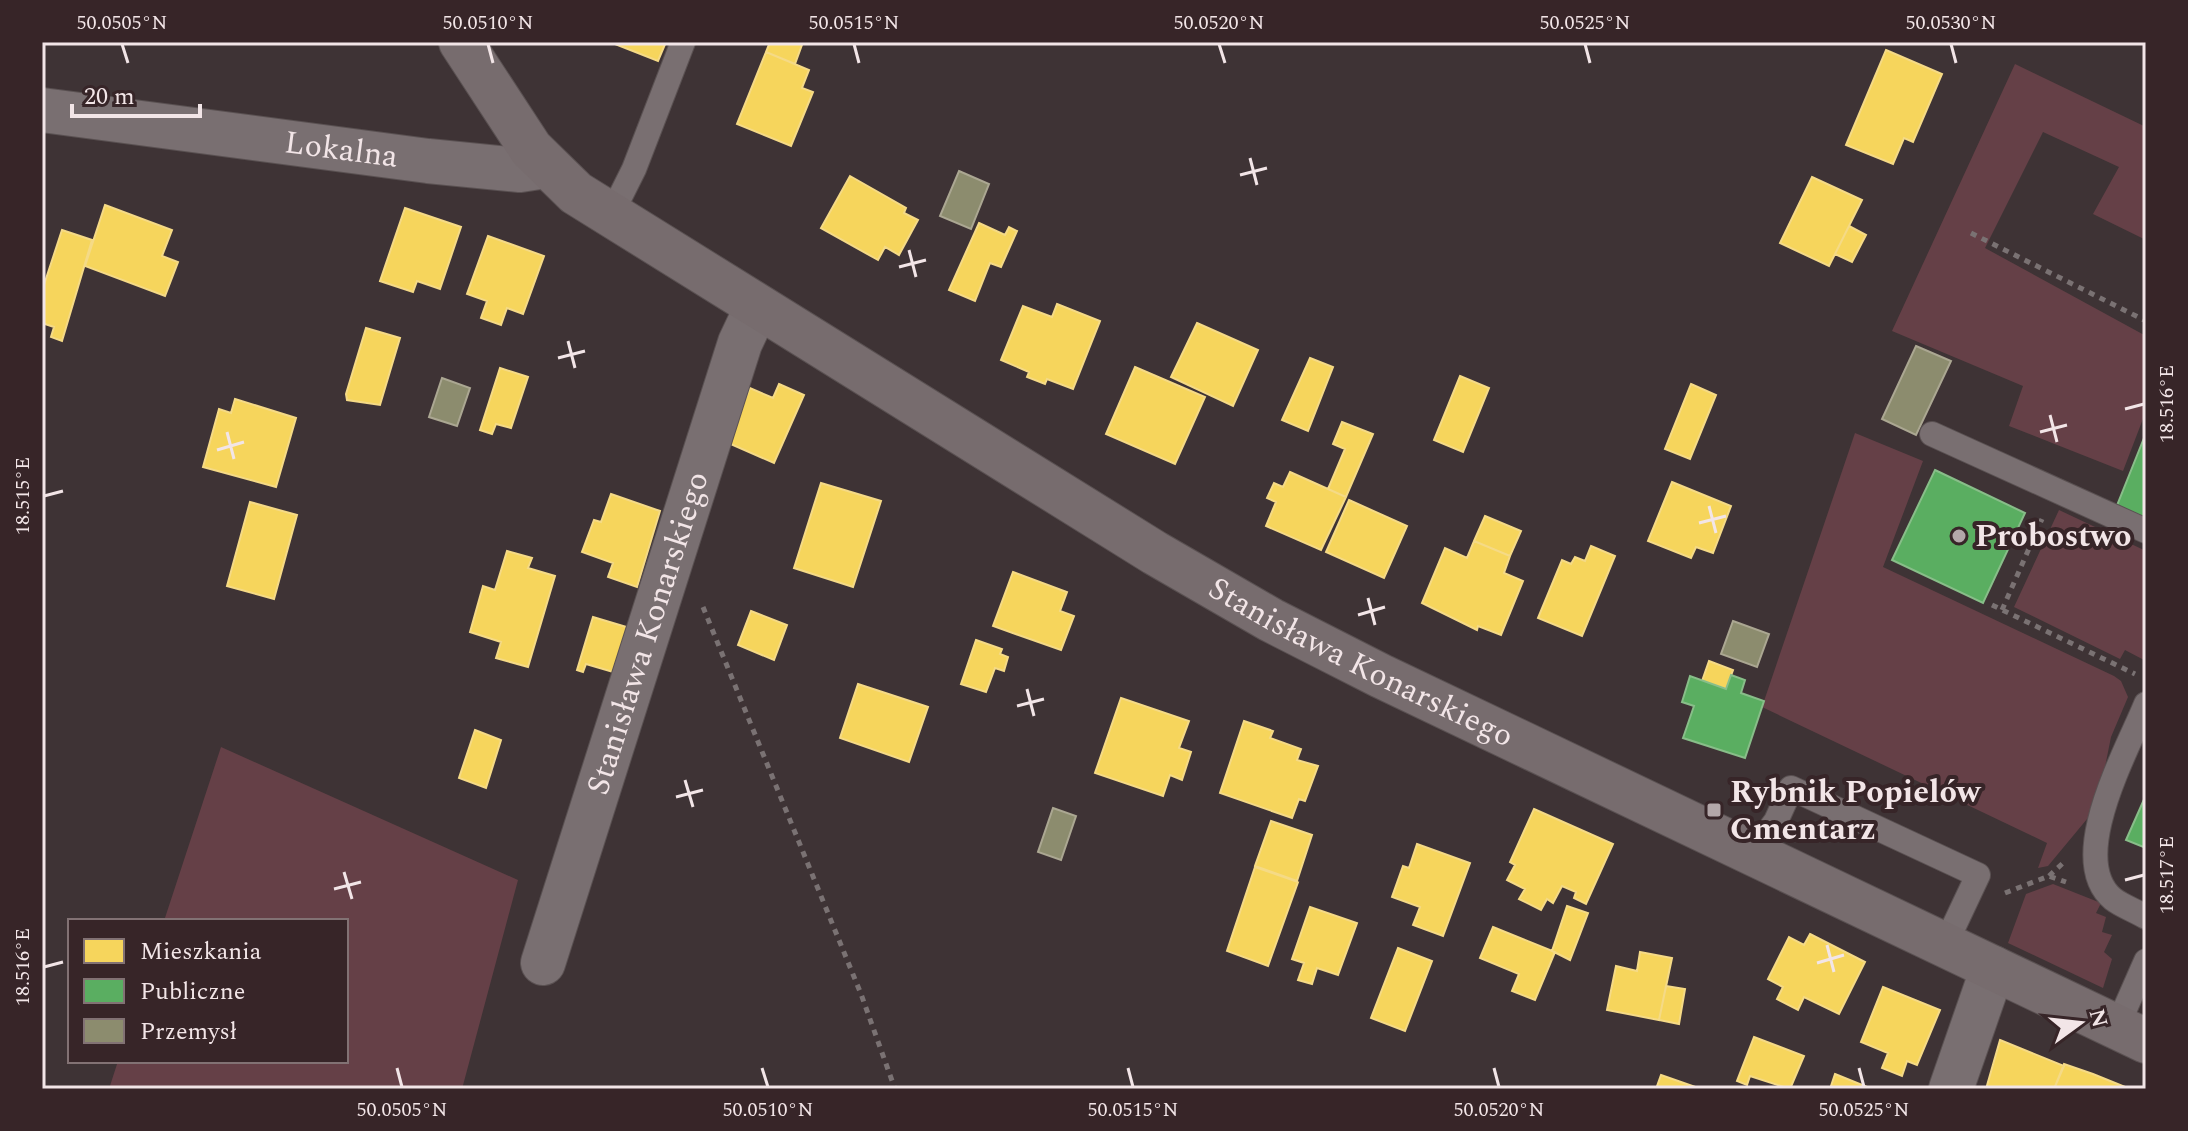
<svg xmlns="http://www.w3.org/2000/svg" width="2188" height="1131" font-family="Spectral,serif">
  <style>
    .green { fill: #654047 }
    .homes { fill: #f6d55c; stroke: #f5da86; stroke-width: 2 }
    .public { fill: #5aae61; stroke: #88be89; stroke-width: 2 }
    .industry { fill: #8c8c6e; stroke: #aba792; stroke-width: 2 }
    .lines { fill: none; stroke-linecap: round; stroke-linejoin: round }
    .lane-casing { stroke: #5a5152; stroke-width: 26 }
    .street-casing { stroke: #5a5152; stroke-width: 46 }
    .secondary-casing { stroke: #5a5152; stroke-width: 46 }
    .path { stroke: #7a7273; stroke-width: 5; stroke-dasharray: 6 6; stroke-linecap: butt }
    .lane { stroke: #796f71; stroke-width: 24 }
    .street { stroke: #796f71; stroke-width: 44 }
    .secondary { stroke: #776c6e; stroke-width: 44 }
    .ticks { fill: none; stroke: #f2e5e7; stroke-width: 3 }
    .poi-dot { fill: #b3a7a9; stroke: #372528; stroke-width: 3 }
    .labels { text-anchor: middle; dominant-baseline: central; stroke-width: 8; stroke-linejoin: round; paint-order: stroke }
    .street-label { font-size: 32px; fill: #f2e5e7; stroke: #372528 }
    .poi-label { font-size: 32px; font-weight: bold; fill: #f2e5e7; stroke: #372528; text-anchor: start }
    .neatline { fill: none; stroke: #f2e5e7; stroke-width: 3 }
    .ticks-label { font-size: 20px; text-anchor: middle; fill: #f2e5e7 }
  </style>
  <rect width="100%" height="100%" fill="#3e3335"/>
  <!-- green -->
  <path class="green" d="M2015,64L2146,127V240L2093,214L2119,167L2043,132L1985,248L2146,336V411L2123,471L2009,426L2023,386L1892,331Z
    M1855,433L1923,461L1883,567L2114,676L2121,681L2128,697L2111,737L2097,807L2048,866L2038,868L2047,843L1762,707Z
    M2059,510L2146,551L2144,660L2125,650L2120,659L2014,607Z
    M221,747L518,880L462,1089H109L118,1061H346V921H164Z
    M2053,884L2101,903L2096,913L2106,917L2102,932L2112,935L2104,952L2112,959L2103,988L2008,943L2026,894Z"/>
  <!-- homes -->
  <path class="homes" d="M610,42H666L658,61Z
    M770,42H803L795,64L766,52Z
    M1886,50L1942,74L1913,142L1904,138L1893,164L1846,145Z
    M766,52L809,70L802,88L813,92L791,146L737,124Z
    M850,176L906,208L904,213L918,220L899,255L885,247L878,260L821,228Z
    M1812,177L1862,200L1829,266L1780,243Z
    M105,205L172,230L162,256L178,262L165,296L85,266Z
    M405,208L461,227L440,289L417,281L413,292L380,281Z
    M979,223L1005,235L1009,227L1017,231L1001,267L990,263L975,301L949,290Z
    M1849,226L1866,235L1852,262L1835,254Z
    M62,230L92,240L62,341L51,337L54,327L42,323V291Z
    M488,236L544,256L523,314L507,308L501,325L481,318L487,301L467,294Z
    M1057,304L1100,321L1073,389L1047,379L1045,384L1027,377L1029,372L1001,360L1023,306L1052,317Z
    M1197,323L1258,350L1233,406L1171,377Z
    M366,328L400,338L380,405L347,400L346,394Z
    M1310,358L1333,367L1308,431L1282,420Z
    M1135,367L1205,397L1175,464L1106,434Z
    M500,368L528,377L511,428L496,424L492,434L480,430Z
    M1460,376L1489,388L1463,452L1434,440Z
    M779,384L804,395L774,463L726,442L750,388L773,398Z
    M1691,384L1716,395L1690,459L1665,449Z
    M235,399L296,418L276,487L203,467L219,409L231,413Z
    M1342,422L1373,434L1346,497L1328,489L1345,449L1333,444Z
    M1290,472L1346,497L1321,550L1266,526L1276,502L1267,498L1274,483L1283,487Z
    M1672,482L1731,506L1713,553L1696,547L1691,558L1648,541Z
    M821,483L881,501L853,587L794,568Z
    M611,494L660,511L637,587L608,577L613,563L582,552L594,520L601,522Z
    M1349,500L1407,526L1384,578L1326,552Z
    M250,502L297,515L274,599L227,586Z
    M1485,516L1521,531L1510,556L1474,541Z
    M1474,541L1510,556L1504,573L1523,581L1501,635L1478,626L1477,630L1422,603L1445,548L1467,558Z
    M1591,546L1615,556L1582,636L1538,618L1562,560L1571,564L1575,557L1585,561Z
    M507,551L532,558L528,568L555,576L528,667L496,658L501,642L470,632L483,586L495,590Z
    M1013,572L1067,592L1060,611L1074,616L1061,650L993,626Z
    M751,611L787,625L774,660L738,645Z
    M593,617L633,629L620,674L586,664L583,672L577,670Z
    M976,640L1002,649L1000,654L1008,657L1004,671L995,668L986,692L961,684Z
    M1709,661L1733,670L1726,689L1702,681Z
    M858,684L928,707L909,762L840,738Z
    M1121,698L1189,721L1179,748L1191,752L1182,780L1170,775L1163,796L1095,773Z
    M1244,721L1273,731L1270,738L1301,749L1297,760L1318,766L1305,801L1299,799L1292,818L1220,793Z
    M475,730L501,740L486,788L459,778Z
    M1534,809L1613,844L1586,904L1574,898L1576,892L1562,886L1553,903L1547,899L1541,910L1519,899L1525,889L1507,880L1515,865L1510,862Z
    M1271,821L1312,835L1297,881L1255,866Z
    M1417,844L1470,863L1443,936L1413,925L1420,907L1392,897L1403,866L1409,868Z
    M1255,867L1298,882L1268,966L1227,951Z
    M1567,906L1588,913L1570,960L1552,951Z
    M1310,907L1357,923L1338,975L1317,968L1312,984L1298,980L1304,963L1292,959Z
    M1493,927L1555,952L1535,1000L1512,991L1519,974L1480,958Z
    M1810,934L1865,962L1839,1014L1804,997L1798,1010L1777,999L1783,987L1768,979L1789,937L1804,945Z
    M1398,948L1432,961L1405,1031L1371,1018Z
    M1640,952L1672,958L1659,1020L1607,1010L1616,966L1637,971Z
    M1666,986L1685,989L1679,1024L1659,1020Z
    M1883,987L1940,1010L1917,1065L1907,1061L1902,1076L1882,1068L1888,1053L1861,1042Z
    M1754,1037L1804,1056L1790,1089L1750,1076L1747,1085L1737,1081Z
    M2000,1040L2064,1066L2054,1089H1986Z
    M2064,1064L2093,1074L2130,1089H2054Z
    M1835,1074L1872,1089H1830Z
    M1661,1075L1701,1089H1656Z"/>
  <!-- public -->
  <path class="public" d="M2146,433V520L2116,508Z
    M1935,470L2025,513L1983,603L1892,560Z
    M1731,675L1745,680L1741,693L1764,701L1745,758L1683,738L1694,706L1682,702L1690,676L1726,689Z
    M2146,795V848L2126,840Z"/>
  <!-- industry -->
  <path class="industry" d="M959,171L989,184L971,229L940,216Z
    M1916,346L1951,361L1916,435L1882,419Z
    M442,378L470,388L457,426L429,417Z
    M1733,621L1769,634L1757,667L1721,654Z
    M1053,808L1076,816L1061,860L1038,852Z"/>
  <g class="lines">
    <!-- lane casing -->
    <g class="lane-casing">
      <path id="lane" d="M610,217L634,169L683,42
        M1932,434L2146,531
        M2146,704C2128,749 2065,859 2113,899C2122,906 2136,911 2146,917
        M1752,853L1776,821L1791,788L1978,875L1945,945
        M2117,1027L2146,961"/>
    </g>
    <!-- street casing -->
    <g class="street-casing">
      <g id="street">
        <path id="s1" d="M42,110L428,161L520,170L546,166"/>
        <path id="s2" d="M543,963L740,343L757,307"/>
        <path d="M1951,1089L1993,968"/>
      </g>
    </g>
    <!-- secondary casing -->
    <g class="secondary-casing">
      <g id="secondary">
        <path id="s3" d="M461,42L531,149L576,193L1155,553L1271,620L1381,676L2146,1041"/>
      </g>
    </g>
    <!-- path -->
    <path class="path" d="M1971,233L2146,321
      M1992,605L2135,674
      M703,607L861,994L895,1089
      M2002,610L2042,519
      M2049,876L2063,863
      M2005,893L2049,876L2066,882"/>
    <!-- lane -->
    <use href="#lane" class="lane"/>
    <!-- street -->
    <use href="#street" class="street"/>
    <!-- secondary -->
    <use href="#secondary" class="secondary"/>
  </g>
  <!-- ticks -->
  <path class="ticks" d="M122,44L128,63M488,44L493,63M854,44L859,63M1219,44L1225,63M1585,44L1590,63M1951,44L1956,63M1250,158L1257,185M1240,175L1267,168M909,250L916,277M899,267L926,260M568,341L575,368M558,358L585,351M2125,409L2144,404M2050,415L2057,442M227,432L234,459M2040,432L2067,425M217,450L244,442M44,496L63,491M1709,506L1716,533M1699,523L1726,516M1368,598L1375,625M1358,615L1385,607M1027,689L1034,716M1017,706L1044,699M685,780L693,807M676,797L703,790M344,872L352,899M2125,880L2144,875M334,889L361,882M1827,945L1834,972M1817,963L1844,955M44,967L63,962M397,1068L402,1087M762,1068L768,1087M1128,1068L1133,1087M1494,1068L1499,1087M1859,1068L1864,1087"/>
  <!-- markers -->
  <g class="poi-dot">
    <circle cx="1959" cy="536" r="8"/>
    <rect x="1706" y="802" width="16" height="16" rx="4"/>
  </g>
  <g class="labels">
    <!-- street labels -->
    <g class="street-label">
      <text stroke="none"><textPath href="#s1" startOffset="302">Lokalna</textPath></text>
      <text stroke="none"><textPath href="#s2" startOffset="346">Stanisława Konarskiego</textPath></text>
      <text stroke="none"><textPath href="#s3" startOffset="1106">Stanisława Konarskiego</textPath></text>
    </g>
    <!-- poi labels -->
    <g class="poi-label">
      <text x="1975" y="536">Probostwo</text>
      <text x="1730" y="792">Rybnik Popielów<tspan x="1730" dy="37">Cmentarz</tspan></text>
    </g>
  </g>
  <!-- border -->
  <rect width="2188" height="1131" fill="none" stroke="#372528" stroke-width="88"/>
  <!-- legend -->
  <rect x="68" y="919" width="280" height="144" fill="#372528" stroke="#827274" stroke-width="2"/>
  <rect x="84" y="939" width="40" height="24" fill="#f6d55c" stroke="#827274" stroke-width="2"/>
  <text x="140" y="959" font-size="24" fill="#f2e5e7">Mieszkania</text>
  <rect x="84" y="979" width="40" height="24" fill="#5aae61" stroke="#827274" stroke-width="2"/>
  <text x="140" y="999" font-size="24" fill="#f2e5e7">Publiczne</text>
  <rect x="84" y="1019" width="40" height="24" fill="#8c8c6e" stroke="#827274" stroke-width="2"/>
  <text x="140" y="1039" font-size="24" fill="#f2e5e7">Przemysł</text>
  <!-- north arrow -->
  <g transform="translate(2080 1023) rotate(75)" stroke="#372528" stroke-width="6" paint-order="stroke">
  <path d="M0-6L14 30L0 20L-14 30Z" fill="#f2e5e7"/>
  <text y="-12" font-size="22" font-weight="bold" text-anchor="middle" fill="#f2e5e7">N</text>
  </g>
  <!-- scale -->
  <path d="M72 104v12h128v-12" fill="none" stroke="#f2e5e7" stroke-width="4"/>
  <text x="84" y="104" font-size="24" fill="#f2e5e7" stroke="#372528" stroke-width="6" paint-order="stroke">20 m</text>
  <rect x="44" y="44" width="2100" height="1043" class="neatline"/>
  <g class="ticks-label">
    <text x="122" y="29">50.0505°N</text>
    <text x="488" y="29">50.0510°N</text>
    <text x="854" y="29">50.0515°N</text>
    <text x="1219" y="29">50.0520°N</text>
    <text x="1585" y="29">50.0525°N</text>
    <text x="1951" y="29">50.0530°N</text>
    <text transform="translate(2166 404) rotate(-90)" y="7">18.516°E</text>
    <text transform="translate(22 496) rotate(-90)" y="7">18.515°E</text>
    <text transform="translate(2166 875) rotate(-90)" y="7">18.517°E</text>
    <text transform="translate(22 967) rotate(-90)" y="7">18.516°E</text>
    <text x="402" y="1116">50.0505°N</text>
    <text x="768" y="1116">50.0510°N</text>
    <text x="1133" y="1116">50.0515°N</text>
    <text x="1499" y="1116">50.0520°N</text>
    <text x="1864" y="1116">50.0525°N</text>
  </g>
</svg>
